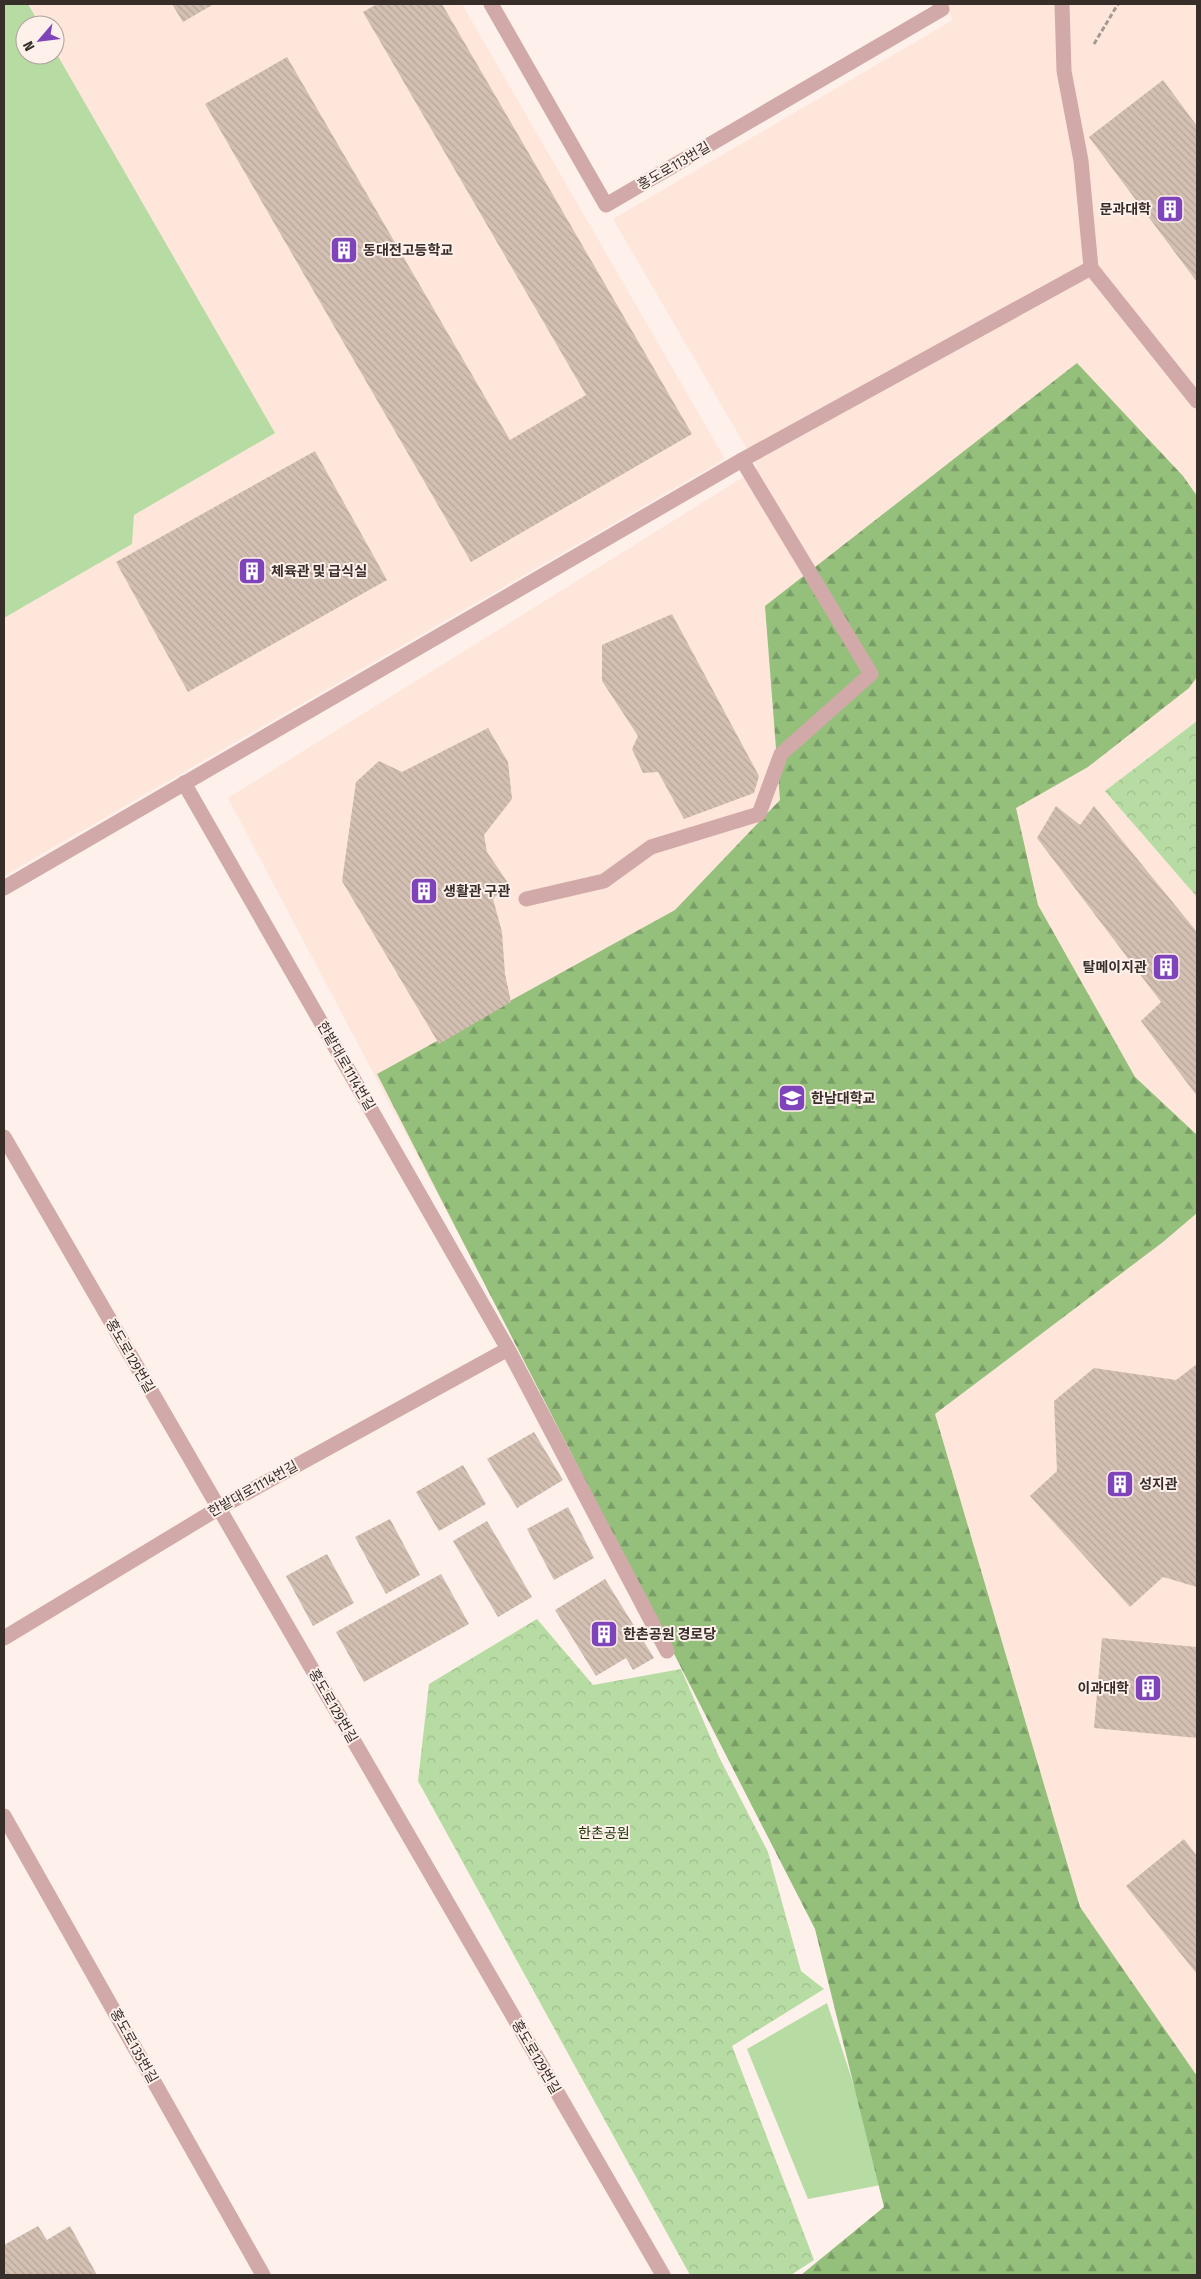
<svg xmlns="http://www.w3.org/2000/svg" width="1201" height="2279" font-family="'Fira Sans Condensed','Noto Sans KR',sans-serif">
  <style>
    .built { fill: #fee6db; fill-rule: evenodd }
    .grass { fill: #b7dca3 }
    .forest { fill: url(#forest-firs) }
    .park { fill: url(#park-crowns) }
    .building { fill: url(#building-back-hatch) }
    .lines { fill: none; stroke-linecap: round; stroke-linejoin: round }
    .path { stroke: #a69a95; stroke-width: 3; stroke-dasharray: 5 2.5; stroke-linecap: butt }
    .service { stroke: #d1a9a9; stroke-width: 15 }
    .minor { stroke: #d1a9a9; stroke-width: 15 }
    .labels { text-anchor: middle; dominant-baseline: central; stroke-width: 4; stroke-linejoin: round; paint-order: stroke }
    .street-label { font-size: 14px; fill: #372e2a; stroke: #fef0ea }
    .poi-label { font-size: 14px; font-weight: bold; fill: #372e2a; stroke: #fef0ea; text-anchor: start }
    .park-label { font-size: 14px; fill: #1a3605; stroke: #fef0ea }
  </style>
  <defs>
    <pattern id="forest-firs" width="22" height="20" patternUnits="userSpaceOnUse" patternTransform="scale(1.25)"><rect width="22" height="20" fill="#94c07c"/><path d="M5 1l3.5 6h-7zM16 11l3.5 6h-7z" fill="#7a9c66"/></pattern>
    <pattern id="park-crowns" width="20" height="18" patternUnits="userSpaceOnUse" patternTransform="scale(1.25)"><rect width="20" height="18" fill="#b7dca3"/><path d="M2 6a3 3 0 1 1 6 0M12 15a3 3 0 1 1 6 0" fill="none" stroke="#9ebd8c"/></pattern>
    <pattern id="building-back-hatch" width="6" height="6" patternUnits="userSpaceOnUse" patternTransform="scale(1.25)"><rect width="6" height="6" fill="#d3c0b3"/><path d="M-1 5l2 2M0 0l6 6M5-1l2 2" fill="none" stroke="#b6a59a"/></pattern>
  </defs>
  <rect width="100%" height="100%" fill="#fef0ea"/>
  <!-- built -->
  <path class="built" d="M4,4H462L725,459L4,876ZM25,25H55V55H25Z
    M945,4H1197V2275L887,2213L816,1929L545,1398L228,798L758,468L613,219L953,20Z"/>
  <!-- grass -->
  <path class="grass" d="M4,4H28L40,25H25V55H55V51L275,433L134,515L132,544L4,618Z
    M827,2003L886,2184L808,2199L747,2049Z"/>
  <!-- forest -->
  <path class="forest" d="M1077,363L1183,476L1197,496V677L1189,688L1088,767L1016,808L1038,905L1135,1077L1197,1135V1213L1163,1242L935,1414L1080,1907L1197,2076V2275H801L884,2207L815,1929L377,1074L675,910L780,800L765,606Z"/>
  <!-- park -->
  <path class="park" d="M1197,721V897L1105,791Z
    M537,1619L593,1685L681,1669L719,1757L768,1852L801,1971L824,1989L732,2046L814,2260L791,2275H690L418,1781L429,1684Z"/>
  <!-- building -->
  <path class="building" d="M172,4H214L183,22Z
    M377,4H442L692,434L471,562L205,104L287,57L510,440L586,395L363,12Z
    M1163,80L1197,126V282L1089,137Z
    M315,451L387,580L188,692L116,562Z
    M672,614L759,776L754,793L684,819L658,772L643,773L632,749L638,736L602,681V645Z
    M488,728L508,762L512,799L484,835L487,852L508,883L493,899L502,932L505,974L511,1002L439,1044L342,881L356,782L379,761L402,772Z
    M1056,806L1080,825L1094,806L1197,932V1096L1141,1021L1161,1002L1037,838Z
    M1197,1364V1587L1163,1577L1130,1607L1030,1496L1057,1471L1054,1401L1094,1368L1176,1380Z
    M534,1432L563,1480L517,1508L487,1459Z
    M463,1465L486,1504L439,1531L416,1492Z
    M568,1507L594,1558L554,1580L527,1529Z
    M390,1519L420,1575L386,1594L355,1537Z
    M487,1521L532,1597L498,1617L453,1541Z
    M327,1554L354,1603L313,1626L286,1576Z
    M441,1574L469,1624L364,1682L336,1632Z
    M605,1579L654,1658L633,1670L626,1658L596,1676L555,1610Z
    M1102,1638L1197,1647V1738L1094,1728Z
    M1184,1839L1197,1856V1974L1126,1886Z
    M38,2226L47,2240L70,2226L97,2275H4V2245Z"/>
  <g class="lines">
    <!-- path -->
    <path class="path" d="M1094,44L1118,4"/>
    <!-- service -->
    <path class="service" d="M1062,4L1064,71L1081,161L1091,268
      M4,888L742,460L1091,268L1197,401"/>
    <!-- minor -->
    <path class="minor" d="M491,4L606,205L942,9L940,4
      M184,783L508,1349L667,1651
      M526,899L604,881L651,847L759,814L781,754L871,674L742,460
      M4,1137L663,2275
      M4,1638L219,1508L508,1349
      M4,1816L263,2275"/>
  </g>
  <!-- icons -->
  <defs>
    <g id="building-square" transform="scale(1.4375)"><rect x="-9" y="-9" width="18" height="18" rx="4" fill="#8044ba" stroke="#fef0ea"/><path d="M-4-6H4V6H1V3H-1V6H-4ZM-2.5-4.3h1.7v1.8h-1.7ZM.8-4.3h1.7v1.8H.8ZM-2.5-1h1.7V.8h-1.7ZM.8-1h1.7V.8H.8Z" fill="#fff"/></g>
    <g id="university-square" transform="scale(1.4375)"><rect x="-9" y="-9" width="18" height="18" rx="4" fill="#8044ba" stroke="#fef0ea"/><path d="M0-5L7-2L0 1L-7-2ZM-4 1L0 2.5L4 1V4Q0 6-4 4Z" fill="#fff"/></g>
  </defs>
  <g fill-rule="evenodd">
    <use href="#building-square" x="1170" y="209"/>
    <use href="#building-square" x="344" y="250"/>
    <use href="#building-square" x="252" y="571"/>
    <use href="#building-square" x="424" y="891"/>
    <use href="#building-square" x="1166" y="967"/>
    <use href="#university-square" x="792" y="1098"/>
    <use href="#building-square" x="1120" y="1484"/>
    <use href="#building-square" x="604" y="1634"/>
    <use href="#building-square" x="1148" y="1688"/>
  </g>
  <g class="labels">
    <!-- street labels -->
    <g class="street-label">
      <text transform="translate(674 166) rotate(-30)">홍도로113번길</text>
      <text transform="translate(346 1066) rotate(60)">한밭대로1114번길</text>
      <text transform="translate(130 1356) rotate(60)">홍도로129번길</text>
      <text transform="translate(253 1489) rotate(-29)">한밭대로1114번길</text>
      <text transform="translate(333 1706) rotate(60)">홍도로129번길</text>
      <text transform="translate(134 2046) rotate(61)">홍도로135번길</text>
      <text transform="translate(536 2057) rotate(60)">홍도로129번길</text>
    </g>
    <!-- poi labels -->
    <g class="poi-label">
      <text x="1151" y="209" text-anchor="end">문과대학</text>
      <text x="363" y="250">동대전고등학교</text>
      <text x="271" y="571">체육관 및 급식실</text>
      <text x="443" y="891">생활관 구관</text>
      <text x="1147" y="967" text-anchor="end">탈메이지관</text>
      <text x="811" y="1098">한남대학교</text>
      <text x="1139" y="1484">성지관</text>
      <text x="623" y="1634">한촌공원 경로당</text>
      <text x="1129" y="1688" text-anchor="end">이과대학</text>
    </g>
    <!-- park labels -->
    <g class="park-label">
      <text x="604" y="1833">한촌공원</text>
    </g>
  </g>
  <!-- border -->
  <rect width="1201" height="2279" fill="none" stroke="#372e2a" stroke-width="10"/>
  <!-- north arrow -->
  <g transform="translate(40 40) rotate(242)"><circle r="24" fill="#fef0ea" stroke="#aea29d"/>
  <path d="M0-4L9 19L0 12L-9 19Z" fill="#8044ba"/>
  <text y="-8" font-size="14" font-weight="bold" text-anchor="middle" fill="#372e2a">N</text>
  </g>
</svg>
